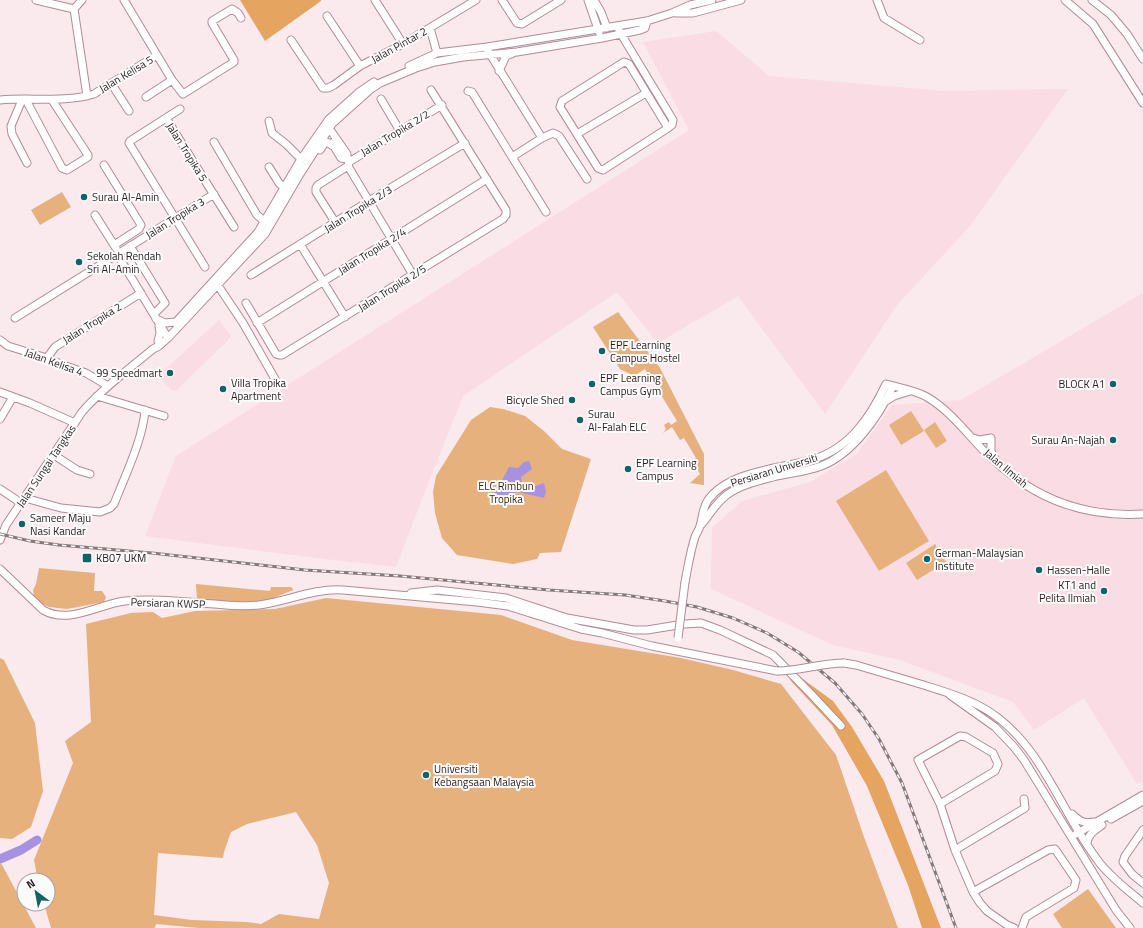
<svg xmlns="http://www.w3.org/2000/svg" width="1143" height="928" font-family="'Titillium Web',sans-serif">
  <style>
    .built { fill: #fadce4 }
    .green { fill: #e6b17d; fill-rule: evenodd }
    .forest { fill: #e5a460 }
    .water { fill: #a792e2 }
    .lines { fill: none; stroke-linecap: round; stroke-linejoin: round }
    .river { stroke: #a792e2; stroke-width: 9 }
    .minor-casing { stroke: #b28b96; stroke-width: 9 }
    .minor { stroke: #fff; stroke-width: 7 }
    .rail-casing { stroke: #88787d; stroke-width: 3 }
    .rail { stroke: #fbfbfb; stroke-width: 1.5; stroke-dasharray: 4.5; stroke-linecap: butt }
    .minor-bridge-casing { stroke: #b28b96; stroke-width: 9; stroke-linecap: butt }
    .minor-bridge { stroke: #fff; stroke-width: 7 }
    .poi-dot { fill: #136365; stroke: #fbfbfb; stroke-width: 1.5 }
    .labels { text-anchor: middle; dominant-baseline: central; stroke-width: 4; stroke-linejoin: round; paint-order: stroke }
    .street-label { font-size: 11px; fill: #2b1c21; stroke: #fbfbfb }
    .poi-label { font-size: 11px; fill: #2b1c21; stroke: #fbfbfb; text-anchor: start }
    .park-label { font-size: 11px; fill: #43290b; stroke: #fbfbfb }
  </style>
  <rect width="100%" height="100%" fill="#fae9ed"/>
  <!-- built -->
  <path class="built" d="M716,31L769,76L945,91L1068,89L970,226L897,305L825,414L738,296L658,343L617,292L463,396L429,481L396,567L317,558L145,536L176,456L689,130L643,42Z
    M1143,293V781L1137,784L1084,698L1034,730L1013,702L900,660L833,645L711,589L712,528L742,501L810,482L857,454L892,405L961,400Z
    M219,320L231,336L230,338L176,391L171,390L158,376Z"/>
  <!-- green -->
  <path class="green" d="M62,192L71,207L40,225L31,210Z
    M618,312L660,368L704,454V485L690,483L700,474L692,461L696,458L684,438L680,440L672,427L663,433L666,429L664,425L669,422L671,425L677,421L645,369L634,376L620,369L593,327Z
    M490,407L503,409L525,416L544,431L562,449L591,459L561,552L540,553L537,559L513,564L457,555L442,538L435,513L433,492L436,476L471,420Z
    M911,411L924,431L901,445L889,425Z
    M935,422L947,441L936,448L924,430Z
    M886,470L929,541L879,571L836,501Z
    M935,544L946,562L917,580L906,563Z
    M39,568L95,573L94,591H102L106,597L104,602L67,609L49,607L40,603L34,597L33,590L36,584Z
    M196,584L270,591L271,587H291L293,589V590L261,603L197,600Z
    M326,598L501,615L572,640L681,658L733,670L781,684L836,755L864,837L898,928H199L156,924L155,928H51L44,904H48V880H38L34,860L73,763L65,741L91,722L86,624L131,613L153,612L162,618L195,611L275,609ZM296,812L317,845L329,883L319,919L279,914L261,924L246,922L192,920L154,915L158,853L223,858L224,852L231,832L247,824Z
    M0,658L4,660L35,723L43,791L31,827L12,839L0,838Z
    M1,863L36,928H0V864Z
    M1088,889L1116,928H1062L1053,914Z"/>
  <!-- forest -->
  <path class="forest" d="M240,0H321V1L265,41Z
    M795,675L800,677L833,701L852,727L884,781L941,928H922L908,885L867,786L832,725L791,681L790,678Z"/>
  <!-- water -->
  <path class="water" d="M529,461L532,469L521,477L522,484L530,488L544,483L546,492L544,498L518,492L501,497L494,495L492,491L499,486L509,467L518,468L524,462Z"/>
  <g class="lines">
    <!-- river -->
    <path class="river" d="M0,859L21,850L37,840"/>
    <!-- minor casing -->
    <g class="minor-casing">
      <path id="minor" d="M36,0L74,9
        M124,0L172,80L183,94L234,62V60L212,23V21L232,9L238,13L241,18
        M375,0L403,44
        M502,0L517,23L522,24L561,0
        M588,0L599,32
        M594,0L601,12L607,28
        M877,0L884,18L920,40
        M1065,0L1093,24L1143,103
        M1092,0L1111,15L1127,34L1143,59
        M74,9L87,96
        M74,9L82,0
        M676,13H693L741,0
        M327,16L360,66
        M430,28L437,53
        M619,30L621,34L673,120L672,125L668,128L603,170L598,168L560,107L562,101L624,62L629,64L668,128
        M291,40L323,88H328L334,85L360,66L403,44L476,0
        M409,66L437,53L487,47L647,21L672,13L690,5L712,0
        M499,71L506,56L513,53
        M111,83L129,111
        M468,91L472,92L512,157L542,138L488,51
        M146,97L172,80
        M381,99L400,131
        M0,100C31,97 63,103 94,94L157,55
        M22,100L11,126L12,134L27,163
        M26,100L62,168L67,170L88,157V155L52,100
        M180,109L130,141L129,143L205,267
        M166,118L234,227
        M269,121L272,133L286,144L301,159
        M325,125L329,128L347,154V159L349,162L348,166L413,275
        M577,134L646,93
        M542,138L553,133L559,136L587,179
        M214,142L257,215L264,221
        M332,143L341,158L347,159
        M320,150L324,144L327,142L333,146
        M512,157L546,212
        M349,162L442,105
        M104,165L141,225L139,229L114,245
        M269,167L279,183L284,188
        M95,215L116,248
        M335,222L316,192V188L318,185L348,166
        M300,244L345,317
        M130,246L165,303L154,314
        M117,254L168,338
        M251,275L369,201L465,143
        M215,281L243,323L275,379
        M246,303L276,354L279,355H282L503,219L506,215V210L431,90
        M15,318L214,194
        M156,319L165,323L176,322
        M176,322L258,232L301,159L329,119L358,93L374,82
        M257,323L487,179
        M0,340L8,346L47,358L63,365L86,373L108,386
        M158,341L160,333L159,326
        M47,358L55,347L141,293
        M0,392L30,403L75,423
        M97,396L164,416
        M886,401L894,396L910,391
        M0,419L13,397
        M973,438L980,440L991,438V451L995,459
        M54,455L77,470L90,474
        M0,489L21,503
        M25,498L61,508L100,512L110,508L114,504C125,476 143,439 145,410
        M700,526C710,515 716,502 728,494C741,485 758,481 773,477C789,473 806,472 821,466C853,454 879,416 893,386
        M0,540L6,525L82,412C103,388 128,370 153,349L159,346L168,338L265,234L300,174L332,124L371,89L380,83L416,68L435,62L463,57L517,52L602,38L640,30L645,28L647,21
        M0,569L43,610C69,625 99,604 125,601C154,598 185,602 214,604C229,605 244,607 259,605C288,601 314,588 343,590L477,602L508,606L581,629L602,633L652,646L777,671
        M685,582C688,567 690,552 695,537C696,534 699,530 700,526C703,517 702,509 708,500C730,470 781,469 814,459C850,448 871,416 886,384C900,388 915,390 927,397C949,410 965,431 982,449C1027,495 1078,518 1143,514
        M411,593L437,590L506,598L567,618L634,630H647L684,624L701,623L720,630L773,655L812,695L841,726
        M844,663L856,665C876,671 896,677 917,683C945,692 973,699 997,717C1045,753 1063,816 1099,862C1111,878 1128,890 1143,903
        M950,695L995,727L1014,747L1024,760L1116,910L1130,928
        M940,804L995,771L998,764L993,753L966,737L960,736L918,760L940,804L955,850L973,892L980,903L987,911L1007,925L1014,928
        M1072,814C1079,821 1084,824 1094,822
        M1111,819L1143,801
        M1143,830L1125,856L1123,862L1132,874L1143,883
        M1076,834L1143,795
        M1087,844C1087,835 1095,830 1102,825
        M955,850L1025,808L1024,799
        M973,892L1048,850L1055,849L1076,880L1074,888L1026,917L1022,928"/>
    </g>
    <!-- minor -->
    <use href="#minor" class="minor"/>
    <!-- rail casing -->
    <g class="rail-casing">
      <path id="rail" d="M0,534L30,541L59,545L152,553L305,570L400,576L549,590L625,595L665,601L697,607L733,618L767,633L798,652L835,683L862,714L879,739L902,783L956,928"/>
    </g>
    <!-- rail -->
    <use href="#rail" class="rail"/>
    <!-- minor-bridge casing -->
    <g class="minor-bridge-casing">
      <path id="minor-bridge" d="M678,638L685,582
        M777,671C800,671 821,663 844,663"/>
    </g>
    <!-- minor-bridge -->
    <use href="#minor-bridge" class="minor-bridge"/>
  </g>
  <!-- markers -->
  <g class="poi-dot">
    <circle cx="84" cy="197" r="4"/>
    <circle cx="79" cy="262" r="4"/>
    <circle cx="602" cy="351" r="4"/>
    <circle cx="170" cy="373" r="4"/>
    <circle cx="592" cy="384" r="4"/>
    <circle cx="1113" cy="384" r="4"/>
    <circle cx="223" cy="389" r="4"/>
    <circle cx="572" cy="400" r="4"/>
    <circle cx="580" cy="420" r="4"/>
    <circle cx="1113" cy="440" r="4"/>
    <circle cx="628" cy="469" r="4"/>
    <circle cx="22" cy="524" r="4"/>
    <rect x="82" y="553" width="10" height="10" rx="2"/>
    <circle cx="927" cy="559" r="4"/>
    <circle cx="1039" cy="570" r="4"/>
    <circle cx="1104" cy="591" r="4"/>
    <circle cx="426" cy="775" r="4"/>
  </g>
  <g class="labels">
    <!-- street labels -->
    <g class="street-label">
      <text transform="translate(399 45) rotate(-29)">Jalan Pintar 2</text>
      <text transform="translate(126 74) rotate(-31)">Jalan Kelisa 5</text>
      <text transform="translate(395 133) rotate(-31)">Jalan Tropika 2/2</text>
      <text transform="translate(187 152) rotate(58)">Jalan Tropika 5</text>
      <text transform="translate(358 209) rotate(-32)">Jalan Tropika 2/3</text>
      <text transform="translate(175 218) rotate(-32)">Jalan Tropika 3</text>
      <text transform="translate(372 251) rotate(-32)">Jalan Tropika 2/4</text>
      <text transform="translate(392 288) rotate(-32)">Jalan Tropika 2/5</text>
      <text transform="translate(92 323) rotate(-32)">Jalan Tropika 2</text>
      <text transform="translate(54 362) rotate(20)">Jalan Kelisa 4</text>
      <text transform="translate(46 466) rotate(-56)">Jalan Sungai Tangkas</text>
      <text transform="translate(1006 468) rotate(40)">Jalan Ilmiah</text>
      <text transform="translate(774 470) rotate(-17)">Persiaran Universiti</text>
      <text transform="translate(168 603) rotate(2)">Persiaran KWSP</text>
    </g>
    <!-- poi labels -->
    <g class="poi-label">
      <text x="92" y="197">Surau Al-Amin</text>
      <text x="87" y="256">Sekolah Rendah<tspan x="87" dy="13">Sri Al-Amin</tspan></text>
      <text x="610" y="345">EPF Learning<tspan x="610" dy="13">Campus Hostel</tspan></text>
      <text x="162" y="373" text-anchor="end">99 Speedmart</text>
      <text x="600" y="378">EPF Learning<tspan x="600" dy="13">Campus Gym</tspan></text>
      <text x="231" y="383">Villa Tropika<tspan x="231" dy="13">Apartment</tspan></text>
      <text x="1105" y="384" text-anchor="end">BLOCK A1</text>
      <text x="564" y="400" text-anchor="end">Bicycle Shed</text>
      <text x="588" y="414">Surau<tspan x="588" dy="13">Al-Falah ELC</tspan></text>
      <text x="1105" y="440" text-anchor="end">Surau An-Najah</text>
      <text x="636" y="463">EPF Learning<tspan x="636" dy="13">Campus</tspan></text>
      <text x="30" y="518">Sameer Maju<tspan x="30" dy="13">Nasi Kandar</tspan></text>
      <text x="935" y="553">German-Malaysian<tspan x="935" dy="13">Institute</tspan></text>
      <text x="96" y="558">KB07 UKM</text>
      <text x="1047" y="570">Hassen-Halle</text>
      <text x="1096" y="585" text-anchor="end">KT1 and<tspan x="1096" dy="13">Pelita Ilmiah</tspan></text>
      <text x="434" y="769">Universiti<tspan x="434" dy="13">Kebangsaan Malaysia</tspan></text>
    </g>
    <!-- park labels -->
    <g class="park-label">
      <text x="506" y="486">ELC Rimbun<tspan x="506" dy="13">Tropika</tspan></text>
    </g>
  </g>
  <!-- north arrow -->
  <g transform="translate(36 892) rotate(328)"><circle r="19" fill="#fbfbfb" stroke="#a8a2a4"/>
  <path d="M0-3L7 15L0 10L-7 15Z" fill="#136365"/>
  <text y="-6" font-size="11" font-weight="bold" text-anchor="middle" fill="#2b1c21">N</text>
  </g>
</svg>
